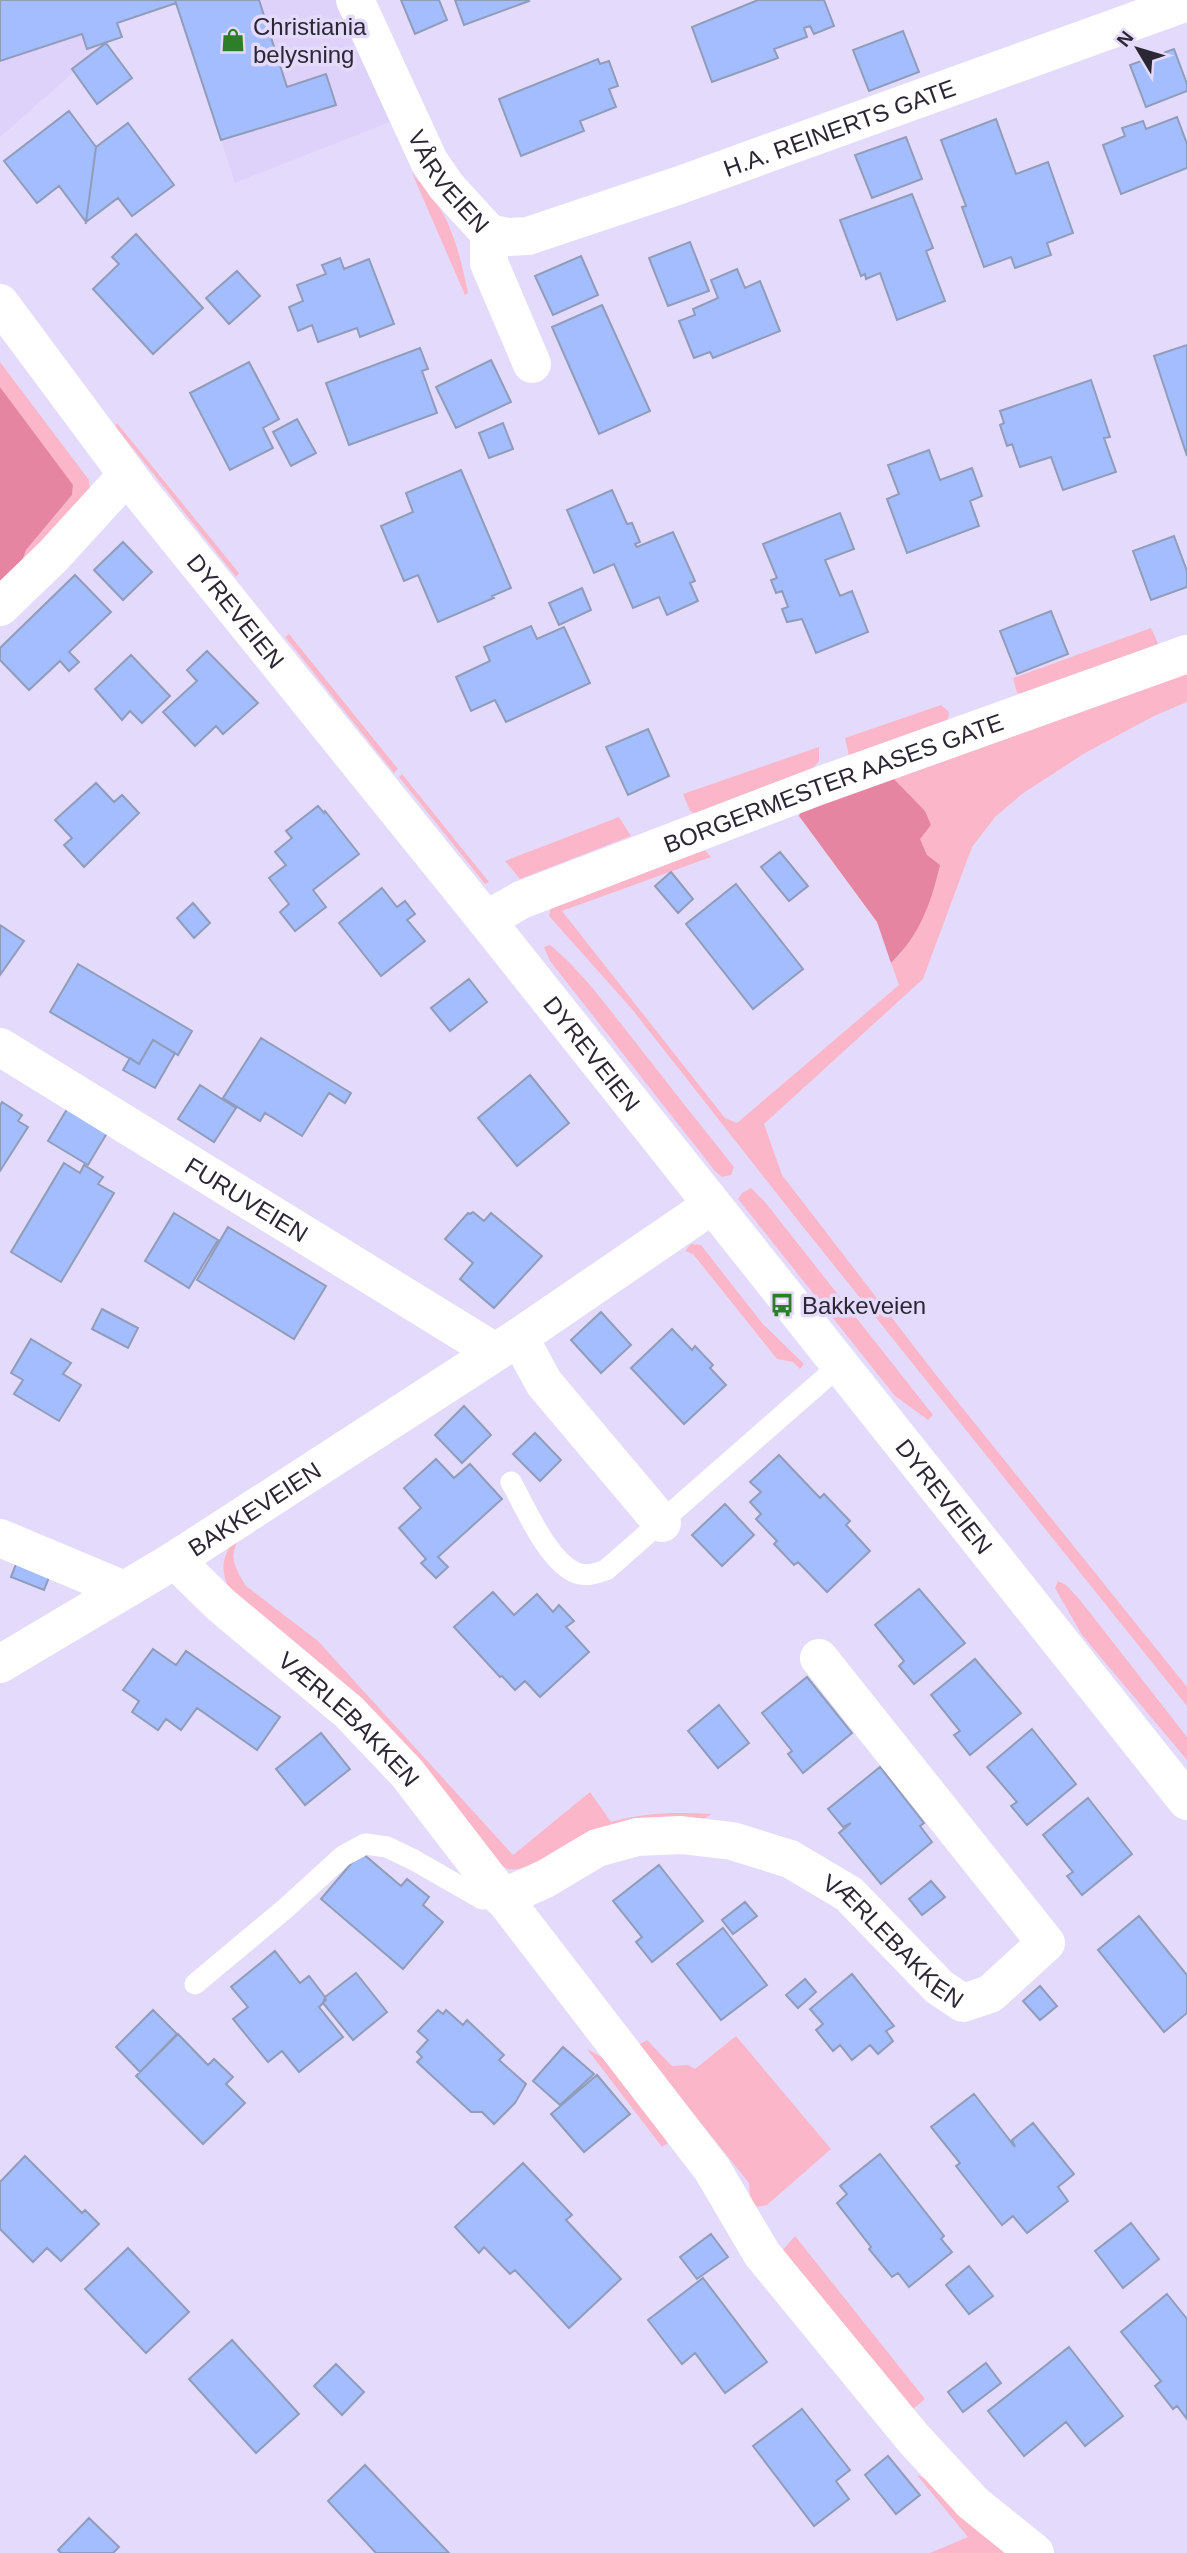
<svg xmlns="http://www.w3.org/2000/svg" width="1187" height="2553" font-family="Arial,sans-serif">
  <style>
    .built { fill: #ded2fb }
    .green { fill: #fcb6c9 }
    .forest { fill: #e585a2 }
    .building { fill: #a3bdff; stroke: #909cba; stroke-width: 2 }
    .lines { fill: none; stroke-linecap: round; stroke-linejoin: round }
    .service { stroke: #fff; stroke-width: 21 }
    .minor { stroke: #fff; stroke-width: 38 }
    .secondary { stroke: #fff; stroke-width: 38 }
    .labels { text-anchor: middle; dominant-baseline: central; stroke-width: 7; stroke-linejoin: round; paint-order: stroke }
    .poi-label { font-size: 24px; fill: #2b2734; stroke: #e4dbfc; text-anchor: start }
    .street-label { font-size: 24px; fill: #2b2734; stroke: #e4dbfc }
  </style>
  <rect width="100%" height="100%" fill="#e4dbfc"/>
  <!-- built -->
  <path class="built" d="M0,0H336L390,122L235,183L176,4L118,23L122,37L106,43L72,69L74,72L0,137Z"/>
  <!-- green -->
  <path class="green" d="M412,173C420,183 430,193 437,204C454,229 462,263 468,293L465,295Z
    M0,362L89,480L90,492L16,578L26,550L72,495L73,486L0,387Z
    M117,423L239,573L236,577L115,426Z
    M1151,628L1160,648L1028,695L1017,693L1013,678Z
    M289,634L398,769L394,773L285,637Z
    M1187,668V702L1154,716L1085,753L1022,794L995,817L972,847L923,979L764,1124L782,1175L936,1375L1187,1687V1706L796,1218L631,1008L549,916L551,907L705,850L711,857L562,911L725,1118L737,1123L899,985L891,963L901,953L927,855L890,775Z
    M941,705L949,712L948,721L849,756L845,738Z
    M819,747V761L809,772L695,814L690,811L683,794Z
    M402,774L489,882L485,884L399,777Z
    M619,817L631,836L520,879L505,861Z
    M550,945C581,970 605,1004 629,1034C664,1079 699,1123 734,1167L731,1175L722,1177L715,1171L550,961L544,947Z
    M751,1188L765,1202L933,1415L928,1420L895,1396L738,1199L742,1193Z
    M691,1244L701,1245L762,1323L804,1364L800,1369L793,1362L777,1359L693,1254L685,1251Z
    M238,1533C239,1540 236,1544 234,1551C231,1563 240,1576 246,1586L318,1641L513,1855L590,1792L611,1822C645,1812 677,1812 712,1814L698,1822L576,1840C558,1847 526,1874 508,1869C500,1866 491,1859 484,1854L230,1593C219,1565 222,1558 238,1533Z
    M1058,1581L1066,1585L1080,1600L1187,1737V1760L1082,1635L1055,1588Z
    M736,2036L831,2149L767,2205L757,2207L750,2198L749,2183L638,2045L647,2040L672,2066L688,2065L695,2069Z
    M587,2049L605,2059L668,2135L667,2144L662,2147Z
    M795,2236L925,2399L913,2409L782,2251Z
    M917,2475L939,2485L1006,2553H930L968,2537Z"/>
  <!-- forest -->
  <path class="forest" d="M0,387L73,485L72,495L26,550L16,578L0,592Z
    M890,775L925,811L931,825L920,839L927,855L940,865C931,903 920,935 891,963L877,922L799,816L802,808Z"/>
  <!-- building -->
  <path class="building" d="M0,0H175L176,3L117,23L122,37L87,49L82,34L0,61Z
    M175,0H259L287,87L326,74L336,105L221,140Z
    M401,0H439L447,20L415,34Z
    M455,0H528L529,1L464,25Z
    M758,0H824L834,26L814,34L810,26L804,28L807,37L774,49L778,58L712,82L692,27Z
    M903,31L919,72L869,91L853,50Z
    M106,43L132,78L97,104L72,69Z
    M1174,49L1187,84V91L1146,107L1130,65Z
    M598,59L600,64L609,61L618,86L609,89L616,107L580,121L584,131L521,156L499,99Z
    M69,111L96,147L86,222L59,186L37,203L4,161Z
    M1177,117L1187,144V168L1121,194L1103,145L1125,136L1122,128L1143,121L1146,129Z
    M996,119L1016,174L1048,162L1073,233L1047,243L1051,255L1015,268L1011,257L984,267L962,207L966,206L941,140Z
    M128,123L174,185L132,216L118,198L86,222L96,147Z
    M906,137L922,179L872,198L855,155Z
    M912,194L933,248L926,251L945,301L897,320L880,273L866,279L865,274L861,276L840,220Z
    M136,234L203,308L153,354L93,289L119,264L112,257Z
    M690,242L709,291L668,306L649,258Z
    M581,256L598,295L553,315L535,276Z
    M340,258L344,269L369,259L394,324L360,337L357,328L318,342L312,325L298,331L289,307L303,301L297,285L326,274L322,265Z
    M737,269L745,288L760,281L780,331L713,358L710,352L694,358L679,321L695,315L693,309L718,298L711,280Z
    M237,271L260,296L229,324L206,298Z
    M602,305L650,411L599,434L552,327Z
    M1187,345V456L1154,356Z
    M420,348L428,369L422,371L437,413L349,445L326,383Z
    M491,360L511,402L456,428L436,387Z
    M249,362L279,419L263,428L273,448L230,470L190,393Z
    M1091,380L1110,437L1104,438L1116,472L1063,490L1051,457L1020,467L1012,444L1007,446L1000,425L1004,423L1000,411Z
    M297,419L316,453L291,466L273,432Z
    M503,423L513,449L489,458L479,433Z
    M929,450L940,480L972,468L982,496L970,501L979,526L907,553L887,499L899,494L888,465Z
    M461,470L511,588L492,596L494,598L438,622L418,575L404,581L381,526L413,512L406,493Z
    M612,490L627,524L632,523L640,542L635,544L637,547L673,532L695,581L690,583L698,601L667,615L659,597L633,608L614,564L594,573L567,510Z
    M840,513L854,549L825,560L840,596L852,591L868,632L816,653L802,619L787,622L782,609L788,607L782,591L776,593L771,580L777,578L763,544Z
    M1174,536L1187,571V587L1151,600L1133,551Z
    M123,542L152,572L123,600L94,570Z
    M75,575L111,612L69,652L79,662L69,671L60,661L29,690L0,660V648Z
    M582,588L591,610L559,625L549,603Z
    M1051,611L1068,654L1017,674L1000,631Z
    M531,626L537,639L564,627L590,683L506,722L495,700L471,711L456,677L490,661L484,647Z
    M207,651L258,703L223,734L216,726L195,746L163,712L197,681L187,670Z
    M131,655L170,696L142,723L130,711L122,720L95,689Z
    M648,729L669,776L628,795L606,747Z
    M96,783L114,802L122,795L139,813L84,867L64,845L72,838L55,820Z
    M318,806L324,813L325,811L359,854L313,890L326,907L295,931L280,912L289,904L269,878L286,865L275,852L292,838L286,831Z
    M780,852L808,886L789,901L761,867Z
    M671,872L693,899L678,913L655,886Z
    M736,884L803,969L753,1009L686,924Z
    M382,888L397,907L405,901L415,914L407,920L425,941L381,976L339,923Z
    M193,903L210,923L194,938L177,918Z
    M0,925L24,941L0,975Z
    M78,964L192,1031L178,1055L153,1040L139,1064L50,1012Z
    M469,979L487,1002L450,1031L431,1008Z
    M261,1038L351,1093L345,1103L329,1093L302,1136L265,1113L260,1121L223,1098Z
    M153,1040L175,1053L155,1088L123,1070L130,1058L139,1064Z
    M530,1075L569,1123L517,1166L478,1118Z
    M200,1085L236,1108L214,1142L178,1119Z
    M2,1102L22,1115L18,1121L28,1127L0,1171V1106Z
    M70,1104L110,1128L88,1165L48,1141Z
    M64,1163L80,1173L84,1165L103,1177L98,1184L114,1193L61,1282L11,1252Z
    M473,1212L484,1221L491,1213L542,1256L494,1308L460,1279L473,1263L445,1239L468,1213L470,1214Z
    M174,1213L218,1240L189,1288L145,1261Z
    M228,1227L326,1286L294,1339L197,1280Z
    M102,1309L138,1328L128,1348L92,1329Z
    M601,1312L631,1345L601,1373L571,1340Z
    M672,1329L692,1350L695,1346L713,1365L710,1368L726,1385L684,1424L631,1368Z
    M31,1339L71,1363L63,1374L81,1385L59,1421L14,1394L23,1380L11,1373Z
    M464,1406L491,1435L462,1463L435,1435Z
    M535,1433L561,1460L540,1481L513,1454Z
    M779,1455L820,1498L824,1494L850,1521L846,1525L870,1551L827,1592L798,1562L794,1565L774,1544L777,1541L756,1519L761,1514L750,1502L761,1492L750,1482Z
    M436,1459L454,1478L470,1464L502,1499L438,1557L448,1567L436,1578L421,1563L426,1559L399,1528L421,1508L404,1488Z
    M725,1504L754,1535L722,1566L692,1535Z
    M18,1559L51,1572L44,1590L11,1577Z
    M919,1589L965,1643L914,1684L899,1666L904,1661L875,1625Z
    M493,1592L514,1615L537,1594L553,1612L559,1605L574,1621L566,1627L589,1652L540,1697L525,1681L515,1690L502,1676L500,1677L454,1627Z
    M153,1649L176,1665L186,1651L280,1717L257,1750L197,1708L181,1730L166,1719L158,1730L132,1712L139,1701L123,1690Z
    M975,1659L1021,1713L970,1755L954,1735L960,1731L931,1695Z
    M807,1677L852,1733L803,1773L788,1754L792,1751L762,1713Z
    M719,1705L749,1743L718,1768L688,1731Z
    M1032,1729L1076,1784L1027,1825L1011,1806L1017,1802L987,1767Z
    M321,1733L350,1769L305,1805L276,1769Z
    M880,1767L924,1823L920,1826L932,1842L881,1884L839,1833L851,1823L843,1827L828,1809Z
    M1088,1798L1132,1854L1082,1895L1067,1876L1073,1872L1043,1835Z
    M361,1852L401,1886L407,1879L429,1897L423,1905L443,1922L403,1969L321,1899Z
    M659,1865L703,1921L652,1962L636,1942L642,1937L613,1901Z
    M931,1881L945,1897L922,1915L909,1899Z
    M745,1902L757,1916L733,1934L722,1920Z
    M1139,1916L1187,1975V2013L1164,2032L1098,1950Z
    M723,1928L767,1985L721,2020L677,1964Z
    M275,1951L300,1983L309,1976L325,1997L326,2000L319,2007L343,2037L299,2072L282,2051L268,2062L233,2019L248,2007L231,1987Z
    M356,1973L387,2012L353,2040L323,2003L325,1997Z
    M852,1974L894,2026L886,2031L893,2041L878,2054L870,2045L852,2060L840,2045L833,2051L816,2030L823,2024L810,2009Z
    M805,1979L816,1992L798,2008L786,1995Z
    M1040,1986L1057,2006L1040,2020L1023,2001Z
    M153,2010L177,2034L140,2072L116,2047Z
    M438,2010L443,2014L446,2010L463,2025L467,2020L504,2055L499,2060L526,2084L515,2103L494,2124L482,2112H471L417,2062L422,2057L417,2052L428,2040L418,2031Z
    M178,2034L208,2065L214,2059L233,2077L226,2084L245,2103L203,2144L136,2076Z
    M563,2047L594,2074L560,2105L533,2081Z
    M597,2075L630,2114L584,2152L551,2114Z
    M974,2094L1015,2147L1012,2140L1033,2123L1074,2174L1058,2187L1068,2201L1027,2233L1013,2216L1002,2225L956,2166L960,2163L931,2127Z
    M880,2154L944,2236L941,2239L952,2252L909,2287L898,2273L892,2277L869,2249L871,2247L837,2203L847,2194L840,2186Z
    M25,2156L82,2213L85,2210L99,2224L61,2261L47,2248L33,2262L0,2229V2182Z
    M523,2163L572,2215L566,2220L621,2279L569,2328L515,2270L510,2274L484,2247L479,2253L455,2227Z
    M1131,2223L1159,2259L1123,2288L1095,2251Z
    M711,2234L728,2257L697,2279L680,2257Z
    M128,2248L189,2312L146,2353L85,2289Z
    M969,2266L993,2296L969,2314L946,2285Z
    M703,2278L767,2362L725,2393L695,2353L682,2364L648,2320Z
    M1167,2294L1187,2319V2419L1177,2406L1173,2409L1155,2386L1161,2381L1121,2332Z
    M232,2340L299,2414L256,2453L189,2379Z
    M1069,2347L1123,2416L1085,2446L1066,2422L1024,2456L988,2411Z
    M986,2363L1001,2383L963,2412L948,2392Z
    M336,2364L364,2392L342,2415L314,2386Z
    M802,2409L850,2470L836,2481L849,2499L814,2526L753,2446Z
    M888,2456L920,2495L896,2514L865,2475Z
    M365,2465L449,2553H376L328,2501Z
    M89,2518L119,2547L113,2553H61L58,2550Z"/>
  <g class="lines">
    <!-- service -->
    <path class="service" d="M511,1482C526,1508 546,1558 574,1572C585,1577 595,1574 606,1570L840,1365
      M195,1984L286,1908L343,1856L365,1844L387,1847L414,1860L482,1899L502,1898"/>
    <!-- minor -->
    <g class="minor">
      <path id="s1" d="M355,0L429,161L446,186L489,233V263L532,364"/>
      <path id="s2" d="M489,233L507,237L528,236L680,185L1187,2"/>
      <path d="M0,607L53,556L127,475"/>
      <path id="s3" d="M486,920L521,900L816,787L1187,654"/>
      <path id="s4" d="M0,1047L495,1352"/>
      <path d="M519,1337L544,1383L662,1523"/>
      <path d="M0,1538L124,1590"/>
      <path id="s5" d="M175,1560L221,1605L349,1712L407,1773L712,2169L762,2254L913,2438L973,2503L1035,2553"/>
      <path id="s6" d="M0,1664L175,1560L519,1337L712,1205"/>
      <path id="s7" d="M502,1898L545,1879L597,1848L637,1837L681,1835L732,1841L790,1859L849,1894L939,1987L963,2003L990,1994L1046,1943L819,1658"/>
    </g>
    <!-- secondary -->
    <path class="secondary" id="s8" d="M0,303L141,493L486,920L1187,1801"/>
  </g>
  <!-- icons -->
  <defs>
    <g id="shop-bare" transform="scale(1.89)"><path d="M-5-2.5h2.3a2.7 3.5 0 0 1 5.4 0H5L5.5 6h-11ZM-1.5-2.5h3a1.5 2.3 0 0 0-3 0Z" fill="#2d7e28" stroke="#e4dbfc" stroke-width="2.5" paint-order="stroke"/></g>
    <g id="bus-bare" transform="scale(1.89)"><path d="M-5-6H5V4H4V6H2V4H-2V6H-4V4H-5ZM-3.5-4V0h7V-4ZM-3.5 1.2v1.5H-2V1.2ZM2 1.2v1.5H3.5V1.2Z" fill="#2d7e28" stroke="#e4dbfc" stroke-width="2.5" paint-order="stroke"/></g>
  </defs>
  <g fill-rule="evenodd">
    <use href="#shop-bare" x="233" y="40"/>
    <use href="#bus-bare" x="782" y="1305"/>
  </g>
  <g class="labels">
    <!-- poi labels -->
    <g class="poi-label">
      <text x="253" y="26">Christiania<tspan x="253" dy="28">belysning</tspan></text>
      <text x="802" y="1305">Bakkeveien</text>
    </g>
    <!-- street labels -->
    <g class="street-label">
      <text stroke="none"><textPath href="#s2" startOffset="369">H.A. REINERTS GATE</textPath></text>
      <text stroke="none"><textPath href="#s1" startOffset="205">VÅRVEIEN</textPath></text>
      <text stroke="none"><textPath href="#s8" startOffset="388">DYREVEIEN</textPath></text>
      <text stroke="none"><textPath href="#s3" startOffset="374">BORGERMESTER AASES GATE</textPath></text>
      <text stroke="none"><textPath href="#s8" startOffset="956">DYREVEIEN</textPath></text>
      <text stroke="none"><textPath href="#s4" startOffset="290">FURUVEIEN</textPath></text>
      <text stroke="none"><textPath href="#s8" startOffset="1522">DYREVEIEN</textPath></text>
      <text stroke="none"><textPath href="#s6" startOffset="298">BAKKEVEIEN</textPath></text>
      <text stroke="none"><textPath href="#s5" startOffset="236">VÆRLEBAKKEN</textPath></text>
      <text stroke="none"><textPath href="#s7" startOffset="438">VÆRLEBAKKEN</textPath></text>
    </g>
  </g>
  <!-- north arrow -->
  <g transform="translate(1138 49) rotate(308)" stroke="#e4dbfc" stroke-width="5" paint-order="stroke">
  <path d="M0-5L12 26L0 18L-12 26Z" fill="#2b2734"/>
  <text y="-10" font-size="19" font-weight="bold" text-anchor="middle" fill="#2b2734">N</text>
  </g>
</svg>
